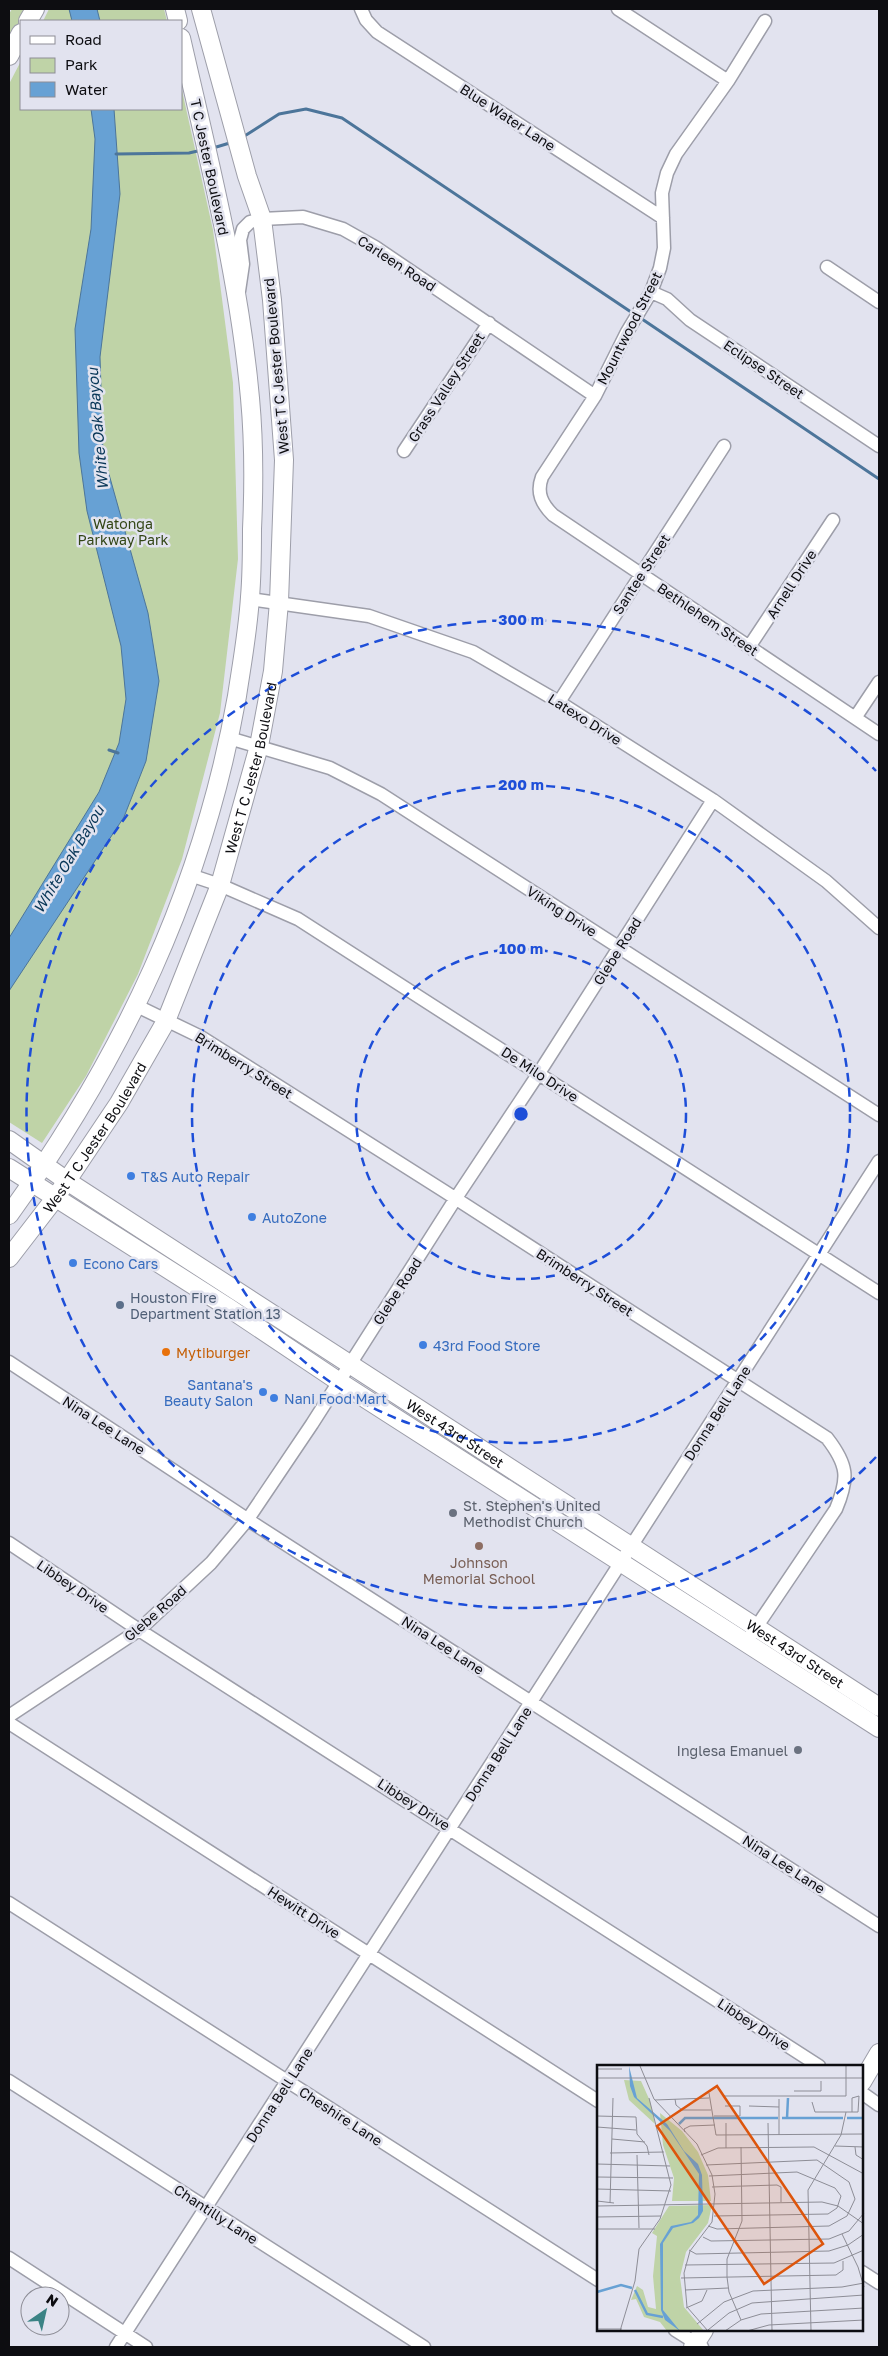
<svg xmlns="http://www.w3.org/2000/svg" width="888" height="2356" font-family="'Golos Text',sans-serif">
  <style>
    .green { fill: #bfd3a7 }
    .water { fill: #67a1d4; stroke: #4c759a }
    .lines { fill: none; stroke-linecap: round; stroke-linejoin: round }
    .stream { stroke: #4c759a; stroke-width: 3 }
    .street-casing { stroke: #9d9ea9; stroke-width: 15 }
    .secondary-casing { stroke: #9d9ea9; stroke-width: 20 }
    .street { stroke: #fff; stroke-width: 12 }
    .secondary { stroke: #fff; stroke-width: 18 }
    .ring { fill: none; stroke: #1d4ed8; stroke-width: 2.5; stroke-dasharray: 9 6 }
    .shop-dot { fill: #3f7fe0; stroke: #e2e3ef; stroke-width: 2 }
    .service-dot { fill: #5c6f8a; stroke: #e2e3ef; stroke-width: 2 }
    .food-dot { fill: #e8710a; stroke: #e2e3ef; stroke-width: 2 }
    .worship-dot { fill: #6b7280; stroke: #e2e3ef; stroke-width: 2 }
    .education-dot { fill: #8d6e63; stroke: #e2e3ef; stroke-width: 2 }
    .labels { text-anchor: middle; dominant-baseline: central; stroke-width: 5; stroke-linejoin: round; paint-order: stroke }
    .street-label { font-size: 14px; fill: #0d0d11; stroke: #e2e3ef }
    .park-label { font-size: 14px; fill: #334616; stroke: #e2e3ef }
    .shop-label { font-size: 14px; fill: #366cbe; stroke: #e2e3ef; text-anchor: start }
    .service-label { font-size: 14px; fill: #4e5e75; stroke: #e2e3ef; text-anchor: start }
    .food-label { font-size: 14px; fill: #c56008; stroke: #e2e3ef; text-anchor: start }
    .worship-label { font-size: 14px; fill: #5b616d; stroke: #e2e3ef; text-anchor: start }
    .education-label { font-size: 14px; fill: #785e54; stroke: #e2e3ef }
    .water-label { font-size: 15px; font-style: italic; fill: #083657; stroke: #e2e3ef }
    .inset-river { fill: none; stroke: #67a1d4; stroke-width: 2.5 }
    .inset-road { fill: none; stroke: #8d8d96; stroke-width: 1 }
    .view { fill: #dd550c; fill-opacity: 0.15; stroke: #dd550c; stroke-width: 2.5 }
    .inset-edge { fill: none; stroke: #0d0d11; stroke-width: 2.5 }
    .centre { fill: #1d4ed8; stroke: #e2e3ef; stroke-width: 2.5 }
    .ring-label { font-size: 15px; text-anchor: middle; font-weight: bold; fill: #1d4ed8; stroke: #e2e3ef; stroke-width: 5; stroke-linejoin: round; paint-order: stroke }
  </style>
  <rect width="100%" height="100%" fill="#e2e3ef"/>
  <!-- green -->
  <path class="green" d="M12,9H27L9,42V14Z
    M49,9H164L167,21H43Z
    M21,61V109H181V86L213,230L233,383L238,559L220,713L182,859L138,974L86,1076L42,1143L9,1122V84Z"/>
  <!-- water -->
  <path class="water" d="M69,9H97L100,21H72Z
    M91,109H114L120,194L100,357L103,453L148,613L159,681L146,761L124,817L9,991V938L99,792L119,743L126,699L121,646L87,511L79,453L75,329L91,229L95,139Z"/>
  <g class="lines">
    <!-- stream -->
    <path class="stream" d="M243,137L279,114L306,109L342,118L634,314
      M213,148L233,142
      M116,154L189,153L202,150
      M639,317L879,479
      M109,750L118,753"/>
    <!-- street casing -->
    <g class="street-casing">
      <path id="street" d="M361,9L366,20L377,32L663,218
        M618,9L728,81
        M765,21L728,81L676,154L667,173L662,193L664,248L660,268L651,292L627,332L595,396L542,477C536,493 542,504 553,515L879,734
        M827,267L879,302
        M239,291L243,264L240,240L243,229L250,222L262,219L303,217L343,229L375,247L595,396
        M651,292L667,299L690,320L879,446
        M404,451L489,323
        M250,599L369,616L473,652L559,702L713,800L826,881L879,928
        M749,647L833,520
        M559,702L724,446
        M855,718L879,682
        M229,738L330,768L381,794L879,1115
        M190,875L220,885L298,919L879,1293
        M137,1006L201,1037L444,1191L827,1438C848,1465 849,1478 836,1509L751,1635
        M9,1362L259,1527L879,1926
        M9,1543L139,1630L819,2066
        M9,1716L139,1630L211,1563L248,1519L312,1424L456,1198L539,1073L713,800
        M9,1723L598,2101
        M9,1903L598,2280
        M9,2081L424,2347
        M862,2093L879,2105
        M9,2258L146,2347
        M862,2272L879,2283
        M675,2330L702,2347
        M116,2347L879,1161"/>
    </g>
    <!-- secondary casing -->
    <g class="secondary-casing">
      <g id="secondary">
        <path d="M175,9L178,21"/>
        <path d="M28,21L35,9"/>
        <path d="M9,56L21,33"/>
        <path id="s1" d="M9,1140L67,1181L879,1707"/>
        <path d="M9,1168L226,1306L338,1381L879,1728"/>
        <path d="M9,1215C123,1057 203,888 237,696C242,663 248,630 250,597C252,574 252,551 252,529C254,485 254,441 250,398C239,276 208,157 181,38"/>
        <path id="s2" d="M9,1258L56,1197L119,1103L166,1021L220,885L259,746L273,671L279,602L284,460L272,300L262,219L247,176L201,9"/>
        <path d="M862,2082L879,2053"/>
        <path d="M693,2347L704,2330"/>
      </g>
    </g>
    <!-- street -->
    <use href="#street" class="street"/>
    <!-- secondary -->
    <use href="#secondary" class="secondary"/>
  </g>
  <!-- distance rings -->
  <g class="ring">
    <circle cx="521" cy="1114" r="165"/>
    <circle cx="521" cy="1114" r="329"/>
    <path d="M876 1457A494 494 0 1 1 876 771"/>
  </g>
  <!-- markers -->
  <g class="shop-dot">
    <circle cx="131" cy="1176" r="5"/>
    <circle cx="252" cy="1217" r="5"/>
    <circle cx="73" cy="1263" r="5"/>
    <circle cx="423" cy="1345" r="5"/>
    <circle cx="263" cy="1392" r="5"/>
    <circle cx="274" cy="1398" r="5"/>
  </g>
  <circle class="service-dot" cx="120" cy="1305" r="5"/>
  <circle class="food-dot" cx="166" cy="1352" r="5"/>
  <g class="worship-dot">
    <circle cx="453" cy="1513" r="5"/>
    <circle cx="798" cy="1750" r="5"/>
  </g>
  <circle class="education-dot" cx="479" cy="1546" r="5"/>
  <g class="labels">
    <!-- street labels -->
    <g class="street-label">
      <text transform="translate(508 117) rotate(33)">Blue Water Lane</text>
      <text transform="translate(210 167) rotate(78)">T C Jester Boulevard</text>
      <text transform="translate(397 263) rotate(33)">Carleen Road</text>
      <text transform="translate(629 328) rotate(-63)">Mountwood Street</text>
      <text transform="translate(276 366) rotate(-95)">West T C Jester Boulevard</text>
      <text transform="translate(764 369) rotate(34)">Eclipse Street</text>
      <text transform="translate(446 387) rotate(-57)">Grass Valley Street</text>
      <text transform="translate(641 574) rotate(-57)">Santee Street</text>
      <text transform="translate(791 584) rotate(-57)">Arnell Drive</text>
      <text transform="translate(708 619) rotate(34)">Bethlehem Street</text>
      <text transform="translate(585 719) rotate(32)">Latexo Drive</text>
      <text stroke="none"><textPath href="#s2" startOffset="552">West T C Jester Boulevard</textPath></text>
      <text transform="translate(562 911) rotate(33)">Viking Drive</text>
      <text transform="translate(617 951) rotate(-58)">Glebe Road</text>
      <text transform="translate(244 1065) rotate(32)">Brimberry Street</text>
      <text transform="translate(540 1074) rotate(33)">De Milo Drive</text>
      <text stroke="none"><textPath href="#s2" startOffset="148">West T C Jester Boulevard</textPath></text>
      <text transform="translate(585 1282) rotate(33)">Brimberry Street</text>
      <text transform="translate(397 1291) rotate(-57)">Glebe Road</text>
      <text transform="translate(717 1413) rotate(-57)">Donna Bell Lane</text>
      <text transform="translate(104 1425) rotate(33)">Nina Lee Lane</text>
      <text stroke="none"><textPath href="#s1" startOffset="534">West 43rd Street</textPath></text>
      <text transform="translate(73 1586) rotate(34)">Libbey Drive</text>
      <text transform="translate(155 1613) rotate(-41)">Glebe Road</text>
      <text transform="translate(443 1645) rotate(33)">Nina Lee Lane</text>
      <text stroke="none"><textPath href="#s1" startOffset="939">West 43rd Street</textPath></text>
      <text transform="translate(498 1754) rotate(-57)">Donna Bell Lane</text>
      <text transform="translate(414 1804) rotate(33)">Libbey Drive</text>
      <text transform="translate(784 1864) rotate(33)">Nina Lee Lane</text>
      <text transform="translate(304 1912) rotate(33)">Hewitt Drive</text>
      <text transform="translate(754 2024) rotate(33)">Libbey Drive</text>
      <text transform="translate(279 2095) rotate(-57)">Donna Bell Lane</text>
      <text transform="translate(341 2116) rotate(33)">Cheshire Lane</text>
      <text transform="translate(216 2214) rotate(33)">Chantilly Lane</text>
    </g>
    <!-- park labels -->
    <g class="park-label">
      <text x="123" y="523">Watonga<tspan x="123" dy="16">Parkway Park</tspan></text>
    </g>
    <!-- shop labels -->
    <g class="shop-label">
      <text x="141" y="1176">T&amp;S Auto Repair</text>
      <text x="262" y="1217">AutoZone</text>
      <text x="83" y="1263">Econo Cars</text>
      <text x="433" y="1345">43rd Food Store</text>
      <text x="253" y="1384" text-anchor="end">Santana's<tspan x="253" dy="16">Beauty Salon</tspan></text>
      <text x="284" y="1398">Nani Food Mart</text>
    </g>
    <!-- service labels -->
    <g class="service-label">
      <text x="130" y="1297">Houston Fire<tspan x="130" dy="16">Department Station 13</tspan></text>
    </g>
    <!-- food labels -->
    <g class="food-label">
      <text x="176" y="1352">Mytiburger</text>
    </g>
    <!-- worship labels -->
    <g class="worship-label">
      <text x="463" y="1505">St. Stephen's United<tspan x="463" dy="16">Methodist Church</tspan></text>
      <text x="788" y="1750" text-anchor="end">Inglesa Emanuel</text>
    </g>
    <!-- education labels -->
    <g class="education-label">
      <text x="479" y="1562">Johnson<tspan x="479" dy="16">Memorial School</tspan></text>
    </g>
    <!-- water labels -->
    <g class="water-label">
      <text transform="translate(97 429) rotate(-95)">White Oak Bayou</text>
      <text transform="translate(68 859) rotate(-59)">White Oak Bayou</text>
    </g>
  </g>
  <!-- overview -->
  <g transform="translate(597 2065)">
    <rect width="266" height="266" fill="#e2e3ef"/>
    <path d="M27,15L44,16L53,36L58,59L32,35ZM63,48L85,66L101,87L111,110L114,136H75L77,113L66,80ZM115,140L111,158L89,187L83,212L87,242L107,266H70L63,257L47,252L39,234L34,235L40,221L46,225L51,242L59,244L56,211L60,171L55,168L72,141Z" fill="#bfd3a7"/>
    <path d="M32,1L40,33L70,59L87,86L101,99L105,110L106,146L102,153L96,158L76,163L66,178V245L83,266L68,255L64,245L63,179L74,161L94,157L101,150L102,109L73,66L37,32L33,21Z" fill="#67a1d4"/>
    <path class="inset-river" d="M185,53H246M190,53L191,33M250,53H267M82,59L88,53H181M38,225L50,249L66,252M0,227L24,220L35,223"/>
    <path class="inset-road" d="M43,1L57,34L100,79L115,110L118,129L115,157L93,186L87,208L90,242L111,266M0,4H25M0,13H267M197,26H224V16M112,28L119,70L267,69M127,31H249V1M78,34L79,40L85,45H114M182,34V70M58,35L112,33M215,37L218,47H261L262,31L255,33V47M152,41L182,42M0,51L39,52L40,69L50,81L52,90M117,51H143V41H128M129,58V83M171,58L175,266M0,62L39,65M88,67L87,64L93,61L118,60M15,74L48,77M238,81L267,82M144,82L145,156L130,194V212L132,227L144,255M258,82L259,90L267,95M13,88L67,87M40,90L42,163M104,90L121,83L217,82L267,109M0,99L73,101M109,100L220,95L252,117L258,134L250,151L232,161L120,164L111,161M112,111L200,107L238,123L244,131L240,143L231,149L117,151M0,112L76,113M115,122L180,120L184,122V137M0,124L74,126M0,136L17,138M13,138L16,33M0,141L225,137L241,141L267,159M0,152L64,151M1,164H58M245,169L261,202L267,222M106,172L114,176L232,174L252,166L267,148M92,185L99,189L232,186L251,180L267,169M88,200L237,198L267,185M84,213L239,210L246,205V196M88,225L131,223M89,243L105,236L110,225M100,259L127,237L156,226L245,222L267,218M0,264H25M111,265L132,248L155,238L267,230M23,266L38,216L42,184L63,154L74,120L52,33M128,266L144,255L164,249L267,243M150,266L172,260L267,255M214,266L211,125L244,70L249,47"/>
    <path class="view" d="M120,21L226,179L167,219L60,61Z"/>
    <rect width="266" height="266" class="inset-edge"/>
  </g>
  <circle cx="521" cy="1114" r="8" class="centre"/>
  <g class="ring-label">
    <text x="521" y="625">300 m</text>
    <text x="521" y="790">200 m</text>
    <text x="521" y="954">100 m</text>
  </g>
  <!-- border -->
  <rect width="888" height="2356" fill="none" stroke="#0d0d11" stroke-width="20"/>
  <!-- legend -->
  <rect x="20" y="20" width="162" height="90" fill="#e2e3ef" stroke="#8d8d96"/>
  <rect x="30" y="36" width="25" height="8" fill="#ffffff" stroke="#8d8d96"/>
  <text x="65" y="45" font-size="15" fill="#0d0d11">Road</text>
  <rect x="30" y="58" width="25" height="15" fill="#bfd3a7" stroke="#8d8d96"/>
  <text x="65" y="70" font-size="15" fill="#0d0d11">Park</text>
  <rect x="30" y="82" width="25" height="15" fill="#67a1d4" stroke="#8d8d96"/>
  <text x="65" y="95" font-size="15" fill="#0d0d11">Water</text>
  <!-- north arrow -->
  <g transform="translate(45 2311) rotate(34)"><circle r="24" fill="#e2e3ef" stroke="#8d8d96"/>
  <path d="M0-4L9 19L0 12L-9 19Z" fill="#3b8385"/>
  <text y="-8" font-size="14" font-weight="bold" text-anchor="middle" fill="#0d0d11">N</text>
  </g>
</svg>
